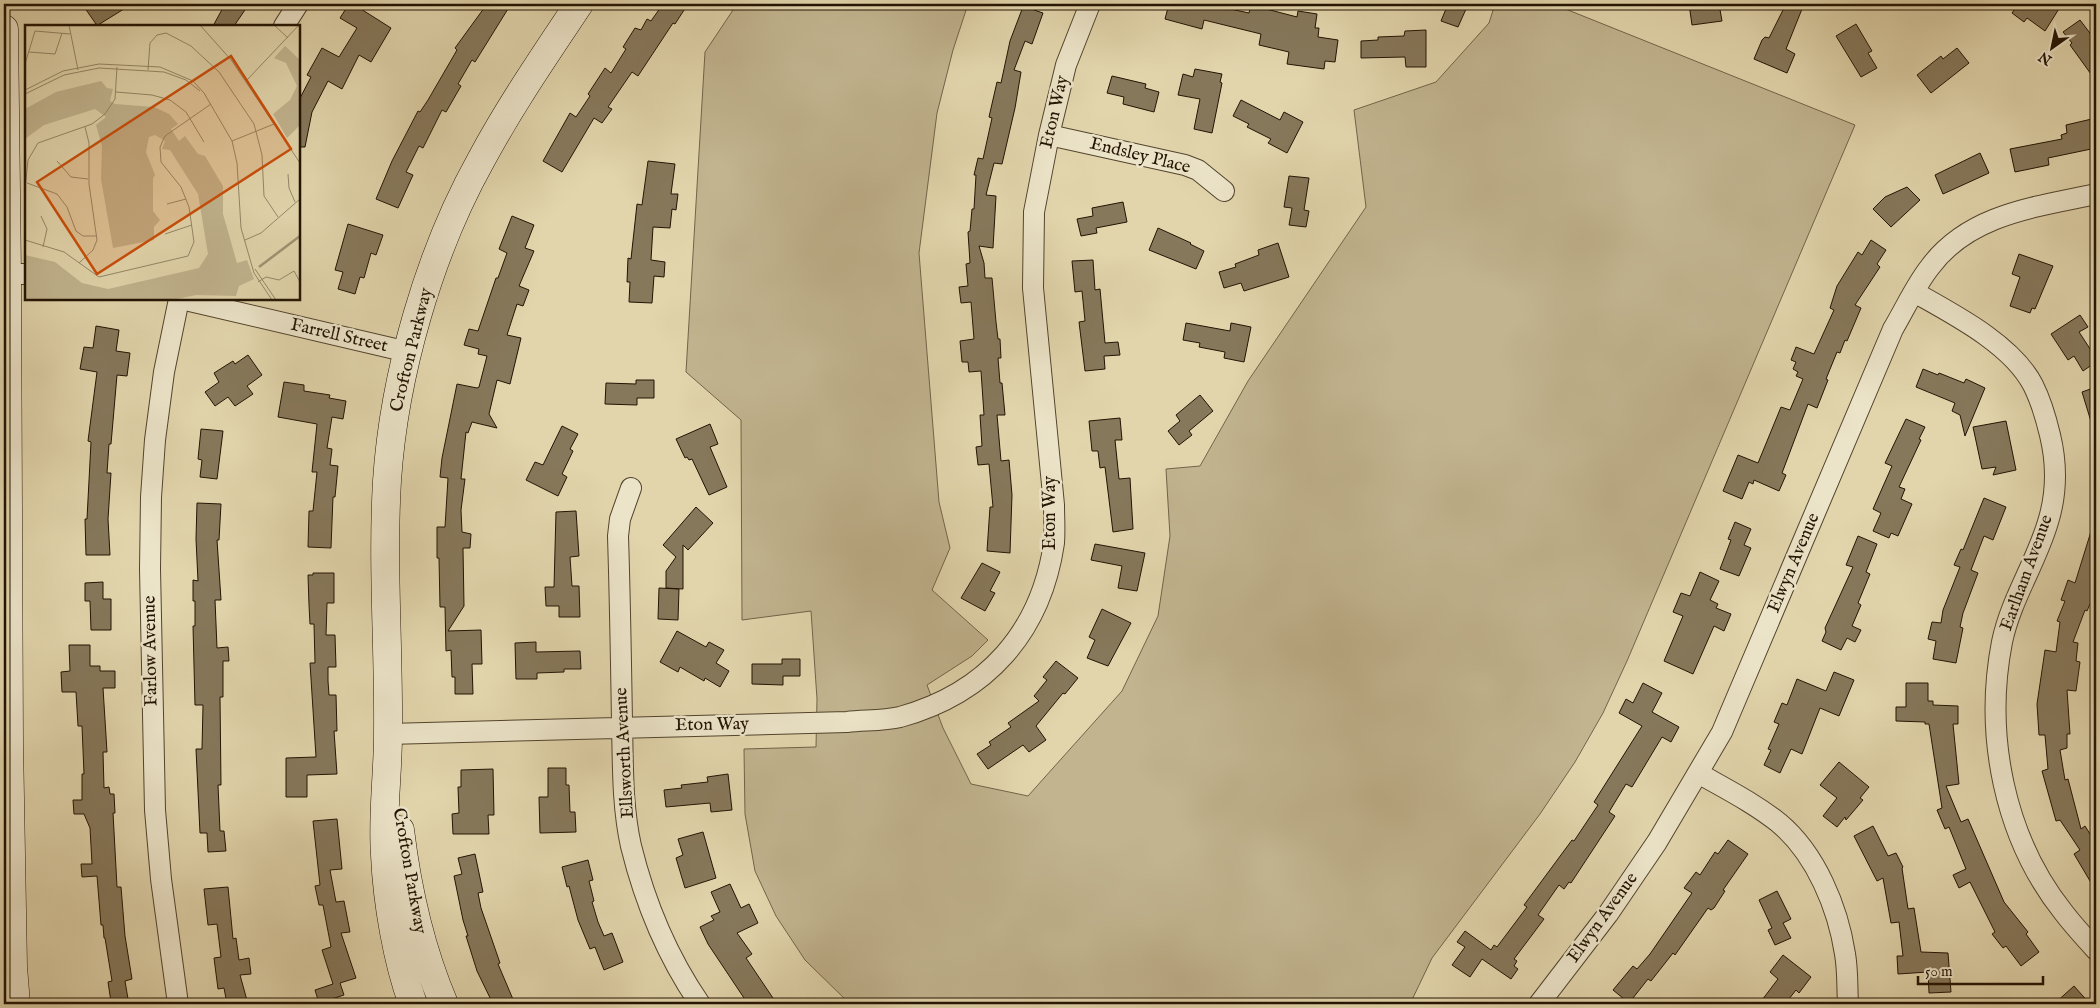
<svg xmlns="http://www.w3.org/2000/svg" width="2100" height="1008" font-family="'IM FELL English',serif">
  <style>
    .green { fill: #c1b48f; stroke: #726449 }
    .building { fill: #86785b; stroke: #221403 }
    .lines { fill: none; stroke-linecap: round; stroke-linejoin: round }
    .street-casing { stroke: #52442d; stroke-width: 22 }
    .secondary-casing { stroke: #221403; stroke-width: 29 }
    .street { stroke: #ece4c9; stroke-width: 20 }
    .secondary { stroke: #ece4c9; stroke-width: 28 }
    .labels { text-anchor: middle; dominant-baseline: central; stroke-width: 5; stroke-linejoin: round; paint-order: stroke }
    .street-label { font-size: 18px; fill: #221403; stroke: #ece4c9 }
    .inset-river { fill: none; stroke: #a19373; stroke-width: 2.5 }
    .inset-road { fill: none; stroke: #958868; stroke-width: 1 }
    .view { fill: #ca4f0b; fill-opacity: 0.15; stroke: #ca4f0b; stroke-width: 2.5 }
    .inset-edge { fill: none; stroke: #221403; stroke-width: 2.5 }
  </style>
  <rect width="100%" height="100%" fill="#e2d5ac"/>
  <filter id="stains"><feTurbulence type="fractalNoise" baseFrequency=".004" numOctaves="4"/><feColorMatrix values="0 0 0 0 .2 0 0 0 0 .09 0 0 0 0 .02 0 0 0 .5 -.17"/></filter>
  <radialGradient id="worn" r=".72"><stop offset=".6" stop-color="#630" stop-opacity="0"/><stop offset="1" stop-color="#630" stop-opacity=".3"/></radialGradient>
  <!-- green -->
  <path class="green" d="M737,4H968L953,50L937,113L919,253L939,502L950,548L932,590L988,640L972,656L927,685L943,728L971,784L1028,796L1122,691L1158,616L1170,536L1166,469L1200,466L1248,381L1366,207L1354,110L1436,82L1489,23L1495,4H1553L1855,125L1627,661L1603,713L1575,762L1540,814L1432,958L1410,1004H850L805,960L776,916L755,871L745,814L744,749L816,747L817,699L811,611L742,620L741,420L686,372L705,52Z"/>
  <!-- building -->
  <path class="building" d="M82,4H132L98,25L96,24Z
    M225,4H249L234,26H213Z
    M349,4H353L391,28L371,62L359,55L342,89L328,81L312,112L305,147H299V100L311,77L307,75L322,48L339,57L357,28L340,18Z
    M487,4H511L475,62L472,60L458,84L461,86L446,112L442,110L423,148L419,146L406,172L413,175L398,208L376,199L392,161L418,111L420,112L428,100L457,50L455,48Z
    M663,4H688L675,24L673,23L638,76L632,72L608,107L612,109L602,123L594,118L562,172L543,161L570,113L576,117L590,96L588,94L605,68L611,73L626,49L623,47L635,28L641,30L647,19L651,21Z
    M1024,4L1036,6L1034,10L1043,13L1032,44L1025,41L1014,70L1021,72L1015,108L1002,164L994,163L986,195L996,196L993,248L979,246L984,263L985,278H992L996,322L998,339H1000L1001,358H998L1000,383H1002L1005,415H997L1001,461L1009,460L1012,495L1010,553L987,551L990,507H993L989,464L978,465L976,447L982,446L980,415H984L981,371L969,372L968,362H962L960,341L974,339L971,302L961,303L959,287L968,286L966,264L970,263L968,232L970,231L972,209H974L976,175H974L978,158L983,159L992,118L989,117L997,82L1001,83L1010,41Z
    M1169,4H1207L1249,13L1251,5L1297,17L1298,11L1317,14L1315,28H1319L1318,37L1338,40L1335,62L1325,61L1324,69L1287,64L1289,52L1259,45L1261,34L1204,20L1202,29L1165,19Z
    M1448,4H1458L1466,9L1458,27L1441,21Z
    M1689,4H1719L1722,21L1692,25Z
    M1786,4L1802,9L1786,49L1795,54L1787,73L1754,59L1762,40L1765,37L1769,38Z
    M2006,4H2062L2045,31L2027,18L2024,22L2012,13L2014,10Z
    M2080,20L2096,41V81L2070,45L2072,43L2063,32Z
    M1856,24L1872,51L1868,53L1877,68L1861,77L1836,36Z
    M1426,30V67H1406L1405,57L1361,58V41L1378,40V37L1404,36L1405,31Z
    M1957,48L1969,63L1931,93L1917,75L1941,56L1943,59Z
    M1195,69L1222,74L1220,82L1222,83L1212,133L1194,129L1200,99L1178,95L1183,74L1193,77Z
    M1112,76L1146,84L1145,88L1159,92L1154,112L1123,104L1124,97L1107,93Z
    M1241,100L1280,120L1284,112L1303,122L1287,153L1268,143L1271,139L1247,127L1249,124L1233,116Z
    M2096,118V148L2048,158L2049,165L2015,172L2010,149L2062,139L2061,135L2067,133L2066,125Z
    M1980,153L1989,173L1943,194L1935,175Z
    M648,161L675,164L671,194H678L676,210L672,209L670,228L653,227L651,260L665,262L664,277L654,276L652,303L629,302L630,282H627L628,258L631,259L637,204L642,205Z
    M1289,176L1309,178L1304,210L1309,211L1306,227L1289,225L1292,208L1284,207Z
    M1907,187L1920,200L1891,227L1873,209L1885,197Z
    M1123,202L1127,222L1096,228L1097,233L1081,236L1077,219L1093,216L1092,208Z
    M512,216L534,225L525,248L534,251L519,286L529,290L523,306L517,304L507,335L521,338L510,384L497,380L489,414L497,428L472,422L468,433L466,432L461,479H465L461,510L462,532L471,534L470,548H463L464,606L448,631L481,630L482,664H472L473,694H455V677H452L451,650L446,651L445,607H440L439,558H437V527H445L448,478L440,477L442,458L457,384L477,388L479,387L487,356L478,354L479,349L464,345L469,329L478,331L496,278H498L507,253L499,249Z
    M348,224L383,235L376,255L371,253L364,278L360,277L355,294L338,289L343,272L335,270Z
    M1158,228L1191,243L1190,244L1204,251L1196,269L1149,250Z
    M1871,240L1886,250L1877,264L1880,267L1855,305L1861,308L1847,341L1845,340L1840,353L1837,352L1826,379L1828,380L1817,408L1808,404L1782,473L1786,475L1779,491L1754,480L1753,484L1749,482L1742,499L1723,491L1738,455L1758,463L1781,407L1790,410L1803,379L1796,376L1798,372L1793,369L1796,362L1791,360L1796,347L1814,354L1834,310L1830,308L1837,286L1858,252L1862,255Z
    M1278,243L1289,277L1244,291L1241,283L1224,288L1219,272L1236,267L1235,264L1259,255L1258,250Z
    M2019,254L2053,266L2035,309L2032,308L2030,313L2010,306L2020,277L2012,274Z
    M1093,260L1095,290L1100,289L1105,343L1118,342L1120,355L1104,356L1105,369L1085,371L1079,322L1085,321L1082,291L1075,292L1072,261Z
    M2080,315L2088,327L2079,332L2096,358V362L2083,371L2074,356L2068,360L2051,334Z
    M1186,323L1230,331L1231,323L1251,327L1244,362L1224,358L1225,352L1199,347L1200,343L1183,340Z
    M96,326L119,330L116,351L130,353L127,376L117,375L111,444H109L107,473H111L108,519L110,555H86L85,519H87L91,442L88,441L97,372L80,369L84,347L93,348Z
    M248,355L262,375L247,386L253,394L235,406L228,397L215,406L205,392L219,382L214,373L233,361L235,364Z
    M1923,369L1938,375L1939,373L1964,383L1966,379L1985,388L1965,436L1960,415L1952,411L1955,403L1916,387Z
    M636,380H654V398H637V405L605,404L606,383L636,384Z
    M284,382L304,385V391L330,395L329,398L346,401L343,419L332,417L327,448L332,449L330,465L338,466L335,497H333L331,548L308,547L309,511H313L317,472H312L317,424L278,417Z
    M2096,387V427L2093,428L2082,392Z
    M1200,395L1213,411L1189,431L1192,435L1179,445L1168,431L1180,421L1176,415Z
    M1120,418L1122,440H1115L1119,479L1130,478L1133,529L1113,532L1105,467L1100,468L1098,451H1092L1089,421Z
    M1906,419L1925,427L1919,439L1921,440L1899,487L1905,489L1901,499L1912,504L1898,536L1891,533L1889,538L1873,531L1881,513L1873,509L1892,466L1885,463Z
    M2006,421L2016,470L1993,475L1996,467L1982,469L1973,427Z
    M710,424L718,444L710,447L727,487L709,495L692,459L689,460L687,457L685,458L676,439Z
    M562,426L578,434L570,449L573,451L562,474L567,477L558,496L526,480L535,462L543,465Z
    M201,429L223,431L217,479L200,477L202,460L198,459Z
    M1984,498L2006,507L1993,540L1984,536L1971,570L1978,573L1963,613L1960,627L1963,628L1956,663L1933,659L1936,641L1928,639L1932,622L1941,623L1943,610L1960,567L1954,565L1961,549L1963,550Z
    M197,503L221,504L219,540H217L221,600H215L217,648L228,647L229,661H223V697H220L221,785H218L220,831H224L226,851L208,852L207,833H200L196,749H202L203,705H195L193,626H195V601H193V580L198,581L196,539Z
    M696,507L713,523L688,550L683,545V589L666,588V571L676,557L663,545Z
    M576,511L579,556L570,557L572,586H579L580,617H559V606H546L545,587H554L556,512Z
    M1735,522L1751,529L1744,545L1751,548L1739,576L1720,569L1731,540L1728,539Z
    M2093,525L2096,526V607L2090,604L2087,611L2085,610L2073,642L2078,643L2076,661L2080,662L2076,691L2067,690L2070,734H2067V748L2060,750L2065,780L2068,779L2081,829L2085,826L2095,842L2091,844L2096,853V891L2074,854L2080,850L2060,820L2056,821L2042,771L2048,769L2045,735H2039L2037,704L2045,650L2056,652L2060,622L2057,621L2065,601L2061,600L2068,580L2075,583Z
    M1858,536L1877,544L1866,572L1870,574L1858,603L1861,605L1852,626L1861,630L1855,642L1847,638L1841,650L1822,641L1826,632L1825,628L1853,567L1846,565Z
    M1095,544L1145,553L1137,591L1118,588L1122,566L1091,560Z
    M982,563L1000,572L990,591L995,593L985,611L961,598Z
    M1700,572L1719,581L1710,600L1718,604L1716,608L1731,614L1724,631L1714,626L1693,674L1664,661L1683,616L1673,612L1681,593L1690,596Z
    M313,573H334V603H327L326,635H335L336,667H328V681L329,695H336L337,731H334L337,774L307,775V797H286V758L316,757L310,663H315L314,624H310L309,605L308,575H313Z
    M103,582V599H111V630H91L90,601H85V583Z
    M659,588L679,589L678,620L658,619Z
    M1102,609L1131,623L1108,666L1087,658L1095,640L1089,637Z
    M677,631L706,647L709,642L724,650L716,663L729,671L720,687L705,678L704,681L680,667L678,672L660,662Z
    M536,642V652L580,651L581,669H564V672L537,673V679H516L515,643Z
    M69,645H90V666H100V671H115V688H103L107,752H103L104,788L109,787L110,794H114L115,813H113L117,887H121L125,936L132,979L125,981L128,999L111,1002L108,982L112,981L105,938H104L103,925H101L97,876L82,877L81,864H92L90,828L84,814H74L73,800H82V774H84L82,726H78L76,692H62L61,672L70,671Z
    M782,659H800V676H783V685L752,684V664H782Z
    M1056,661L1078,678L1065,694L1063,693L1036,726L1046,740L1029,752L1023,745L988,769L977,754L991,745L989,742L1011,727L1008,723L1039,701L1034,696L1047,680L1043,677Z
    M1834,672L1854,680L1839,716L1820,708L1802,754L1791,749L1780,773L1764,765L1771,750L1768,749L1779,724L1774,722L1782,703L1787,705L1797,679L1826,691Z
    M1643,683L1662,693L1652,712L1679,727L1671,742L1662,737L1632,787L1626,784L1609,812L1615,816L1571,883L1569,882L1564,889L1559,885L1538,915L1544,919L1514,959L1517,961L1514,966L1518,969L1511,979L1482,959L1470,977L1452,965L1465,947L1457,942L1465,931L1491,950L1494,945L1497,947L1527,907L1524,905L1572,840L1574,841L1598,805L1594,802L1642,726L1619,713L1626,699L1633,703Z
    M1906,683H1928V701H1933V705L1958,706V724H1953L1959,784L1946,786L1961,822L1968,819L2004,902L2028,932L2026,934L2039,952L2021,966L2006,946L2003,948L1992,934L1995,932L1970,882L1959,888L1953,875L1966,869L1949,827L1945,829L1937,810L1942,808L1929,724H1925V722L1896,721V707H1906Z
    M1839,762L1869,787L1860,798L1863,800L1846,820L1845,817L1837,827L1823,816L1837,798L1820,785Z
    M548,768H566V785H569L570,812H575L576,832L540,833L539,797H548Z
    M493,769L494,815H488L489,834H453L452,814L459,813L458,787H461V770Z
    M728,774L732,810L711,812L710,803L666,807L664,790L682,788L681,785L708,782L707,777Z
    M337,819L342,869L330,870L336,902L344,901L350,932L341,933L356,978L340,983L344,995L319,1003L315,990L333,984L322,950L331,947L323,905H319L315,886L320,885L313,821Z
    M1873,826L1888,856L1896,853L1903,867L1902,868L1908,909L1914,908L1921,952L1948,953L1951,992L1929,993L1928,972L1898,974L1897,956H1903L1899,922L1891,923L1883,878L1877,881L1854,836Z
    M703,832L716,878L685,888L676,858L683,855L678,839Z
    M1728,840L1748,854L1723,890L1725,891L1714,908L1711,910L1708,908L1675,955L1673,953L1651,981L1648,979L1629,1003L1613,990L1633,966L1637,969L1650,954L1692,893L1684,888L1696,872L1700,875L1715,852L1718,854Z
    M475,854L483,892L478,893L481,908L500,963L498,964L515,1004H493L477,971L466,936H468L463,920L454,876L462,874L458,858Z
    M588,860L593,880L589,881L594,901L592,902L598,922L604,936L612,933L623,962L604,970L595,947L590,949L578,920L569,886L567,887L562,867Z
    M730,884L741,908L749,904L758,923L737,933L752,954L746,958L777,1004H748L708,944L700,927L714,920L711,916L720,912L711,892Z
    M228,887L233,939L236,938L239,960L249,958L251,974L240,975L248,1004H227L224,988L218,989L214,958L221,957L217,924L208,925L204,889Z
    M1777,891L1791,919L1783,923L1791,938L1775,945L1768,930L1772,928L1759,900Z
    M1783,955L1811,977L1799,993L1796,990L1785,1004H1759L1778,979L1770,972Z
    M2074,986L2090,1004H2054Z"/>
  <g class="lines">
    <!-- street casing -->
    <g class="street-casing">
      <path id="street" d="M284,26L298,4
        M1049,135L1185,165L1198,170L1224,191
        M7,274H26
        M1914,292C1953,314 2012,344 2033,385C2041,401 2046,418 2050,435C2057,464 2057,493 2048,522C2036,563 2011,599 2002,642C1984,735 2004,838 2064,913C2074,926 2085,938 2096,950
        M181,299L408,352
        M631,488L620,519L618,536C620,598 621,660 622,722C623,763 622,806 631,846C645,903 667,956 700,1004
        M388,734L847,722C864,720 883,721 900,717C987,693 1041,632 1054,543C1055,530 1054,517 1054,505L1033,288L1034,212L1049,135L1066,65L1090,4
        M1698,773C1726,789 1754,803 1779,823C1816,854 1838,908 1845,954C1848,971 1847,988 1848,1004
        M178,1004L161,879L155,810L150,569L151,497L155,440L164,372L179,299
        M1539,1004L1608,914L1657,842L1722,732L1893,329C1905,309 1915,286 1930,267C1969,214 2036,207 2096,194"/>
    </g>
    <!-- secondary casing -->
    <g class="secondary-casing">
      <path id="secondary" d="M4,29L7,274L9,743L13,967L16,1004
        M400,830C407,888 421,950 444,1004
        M413,1004C397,961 387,901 385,855C382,815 388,774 388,734C389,650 382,565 387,481C394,375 429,253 481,160C510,106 545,55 579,4"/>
    </g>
    <!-- street -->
    <use href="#street" class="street"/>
    <!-- secondary -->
    <use href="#secondary" class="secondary"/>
  </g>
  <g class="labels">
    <!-- street labels -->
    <g class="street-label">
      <text transform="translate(1055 112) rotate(-77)">Eton Way</text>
      <text transform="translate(1140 156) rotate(14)">Endsley Place</text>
      <text transform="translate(339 336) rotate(13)">Farrell Street</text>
      <text transform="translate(412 350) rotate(-76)">Crofton Parkway</text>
      <text transform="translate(1050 513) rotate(-90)">Eton Way</text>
      <text transform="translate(1794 563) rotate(-67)">Elwyn Avenue</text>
      <text transform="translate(2027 573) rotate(-70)">Earlham Avenue</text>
      <text transform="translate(151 651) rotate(-91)">Farlow Avenue</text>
      <text transform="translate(712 725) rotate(-1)">Eton Way</text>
      <text transform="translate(625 753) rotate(-93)">Ellsworth Avenue</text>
      <text transform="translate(409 871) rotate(80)">Crofton Parkway</text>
      <text transform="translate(1603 918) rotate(-54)">Elwyn Avenue</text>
    </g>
  </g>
  <!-- overview -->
  <g transform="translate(25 25)">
    <rect width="275" height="275" fill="#e2d5ac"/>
    <path d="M260,21L275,35V100L262,113L248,89L265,75L272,61L261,38L249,33ZM76,56L82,63L88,64L85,76L90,79L129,82L144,89L153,99L146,104L154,116L160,111L173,129L180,131L198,161V189L212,238L222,235L229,254L214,261L211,271L171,270L147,275H0V230L30,237L57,258L83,264L174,243L183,229L173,169L145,125L137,124L140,116L130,110L124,112L121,127L130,150L128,153V186L135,195L129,202V215L88,223L76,154L77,121L71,100L81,92L70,84L19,100L0,114V84L31,67Z" fill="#c1b48f"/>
    <path class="inset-river" d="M234,242L275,211"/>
    <path class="inset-road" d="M44,0L53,45M175,0L207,36L275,138M249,0L263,13M4,27L30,29L37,8M0,39L10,6L45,9M123,45L125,18L132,10L141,8L166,21L194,47L229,99L237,130L239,171L253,192M221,56L274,0M0,65L38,46L74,39L135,42L168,56L179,68L207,116L212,138L216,203L229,248L247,275M91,67L127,70L145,75L161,87L179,117M0,69L39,50L74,43L139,47L161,55L175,66M207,116L249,99M32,136L46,152L63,154M263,149L264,163L270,177M2,158L32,169L42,182L51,206L58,211H72M0,164L3,135L13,118L67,99L80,89L90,74L92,42M142,179L161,174M16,191L22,204L18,222M140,209L167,200M0,215L39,227L74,252L163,231L169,217L164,182L156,162L136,137L135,122L140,111L186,79M220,215L236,208L275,174M54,238L68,225L72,215L64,159V118L60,102M230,244L251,275M233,257L241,252L254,255L269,246L275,257"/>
    <path class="view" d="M206,31L266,124L72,249L12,157Z"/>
    <rect width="275" height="275" class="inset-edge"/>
  </g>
  <!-- margin -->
  <rect width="2100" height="1008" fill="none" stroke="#e2d5ac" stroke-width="20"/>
  <rect x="5" y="5" width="2090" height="998" fill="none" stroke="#221403" stroke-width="2.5"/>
  <rect x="10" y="10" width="2080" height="988" fill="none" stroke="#221403"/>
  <!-- north arrow -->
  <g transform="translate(2052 48) rotate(213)" stroke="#ece4c9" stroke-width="4" paint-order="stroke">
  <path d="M0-4L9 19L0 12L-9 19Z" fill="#221403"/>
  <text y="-8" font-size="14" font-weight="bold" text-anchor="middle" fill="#221403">N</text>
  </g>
  <!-- scale -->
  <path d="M1918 976v8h125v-8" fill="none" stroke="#221403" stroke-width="2.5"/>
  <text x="1925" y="976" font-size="15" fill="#221403" stroke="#ece4c9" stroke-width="4" paint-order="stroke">50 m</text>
  <rect width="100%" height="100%" filter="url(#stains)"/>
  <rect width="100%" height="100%" fill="url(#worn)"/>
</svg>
